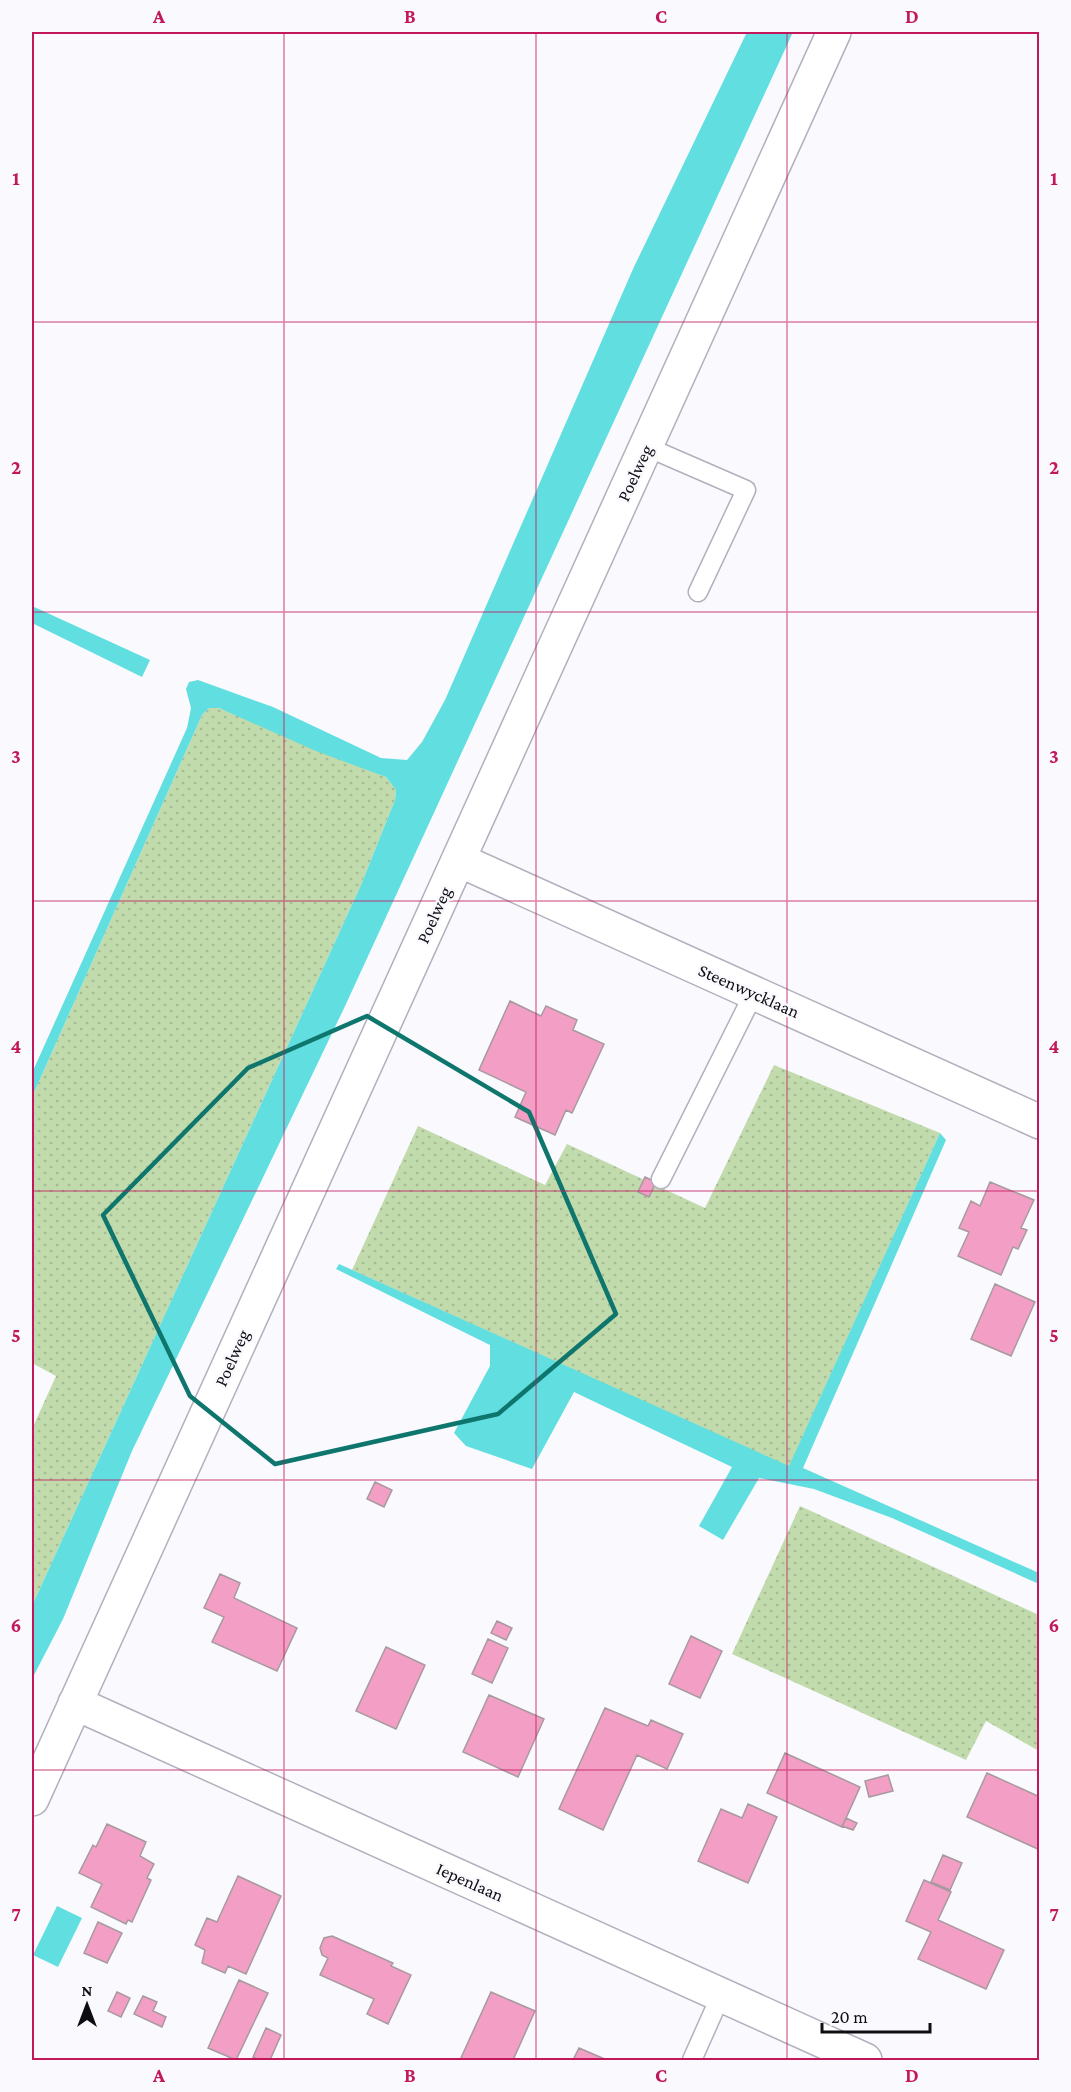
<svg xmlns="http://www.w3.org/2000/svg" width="1071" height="2092" font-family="'Crimson Pro',serif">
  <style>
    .grass { fill: url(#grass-dots) }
    .water { fill: #60dee0 }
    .building { fill: #f29ec5; stroke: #a79a9f; stroke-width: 1.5 }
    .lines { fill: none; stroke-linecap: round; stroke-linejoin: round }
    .service-casing { stroke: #b2b0bd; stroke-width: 21 }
    .minor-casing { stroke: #b2b0bd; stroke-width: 36 }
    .service { stroke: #fff; stroke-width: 18 }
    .minor { stroke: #fff; stroke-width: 33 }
    .marked { fill: none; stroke: #0f766e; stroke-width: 4.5; stroke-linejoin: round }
    .grid { fill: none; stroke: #c2185b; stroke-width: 1.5; stroke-opacity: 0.55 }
    .labels { text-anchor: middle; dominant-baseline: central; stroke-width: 5; stroke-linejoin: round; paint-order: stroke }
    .street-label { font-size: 18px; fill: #0e0d11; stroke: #f9f9fe }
    .neatline { fill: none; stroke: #c2185b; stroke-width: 2 }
    .grid-label { font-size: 20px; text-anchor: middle; font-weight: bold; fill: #c2185b }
  </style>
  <defs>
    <pattern id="grass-dots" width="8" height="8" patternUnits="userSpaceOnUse" patternTransform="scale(1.5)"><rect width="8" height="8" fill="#c1dbad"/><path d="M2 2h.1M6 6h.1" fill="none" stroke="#a5bb94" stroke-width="1.8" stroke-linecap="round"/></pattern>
  </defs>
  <rect width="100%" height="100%" fill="#f9f9fe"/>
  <!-- grass -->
  <path class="grass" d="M209,708H219L386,777L396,790L395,800L361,885L32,1606V1429L56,1376L32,1363V1097L202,715Z
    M774,1065L940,1133L789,1467L352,1270L418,1126L545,1185L567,1144L705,1208Z
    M800,1506L1039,1615V1751L986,1721L966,1760L732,1654Z"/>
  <!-- water -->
  <path class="water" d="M747,32H793L346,1004L132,1451L63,1619L32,1679V1606L361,885L395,800L396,790L386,777L316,751L219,708H209L202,715L32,1097V1073L187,728L191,708L186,689L189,682L198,680L273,707L381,758L407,760L422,742L445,700L633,269Z
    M32,606L150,660L142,677L32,623Z
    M940,1133L946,1140L803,1468L1039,1573V1584L892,1518L814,1489L759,1478L723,1540L699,1526L732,1467L574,1392L532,1469L466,1446L454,1433L490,1366V1345L336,1269L339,1264L789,1466Z
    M57,1906L82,1918L58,1967L33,1955Z"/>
  <!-- building -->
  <path class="building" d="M510,1001L541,1016L546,1006L577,1020L573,1030L604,1044L572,1113L566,1110L555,1135L515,1117L526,1092L479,1070Z
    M645,1177L656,1182L649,1197L638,1192Z
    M990,1182L1034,1200L1021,1228L1027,1230L1018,1249L1013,1247L1001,1275L958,1256L969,1232L959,1228L971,1201L980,1206Z
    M995,1284L1035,1302L1011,1356L971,1339Z
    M375,1482L392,1490L384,1507L367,1499Z
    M220,1574L240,1583L234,1598L297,1628L277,1671L212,1642L224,1617L204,1608Z
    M497,1621L512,1628L506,1640L491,1633Z
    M691,1636L722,1651L700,1698L669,1684Z
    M488,1639L508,1648L492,1683L472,1674Z
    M386,1647L425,1665L396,1729L356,1711Z
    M489,1695L544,1719L518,1777L463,1752Z
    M605,1708L648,1726L651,1720L683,1734L667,1769L637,1755L603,1830L559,1809Z
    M785,1753L860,1787L842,1827L767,1793Z
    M987,1773L1040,1797V1850L967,1817Z
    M888,1775L893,1791L869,1797L865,1781Z
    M748,1804L777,1817L748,1883L698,1861L721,1809L742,1818Z
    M846,1818L857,1823L853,1830L842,1826Z
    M107,1824L146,1842L140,1856L154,1864L147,1878L151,1880L132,1922L128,1920L126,1924L91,1907L102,1884L79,1873L93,1845L96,1847Z
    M943,1855L962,1863L950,1890L931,1882Z
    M238,1876L281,1896L246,1974L228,1966L225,1973L202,1963L205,1950L195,1945L207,1918L217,1922Z
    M924,1880L951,1892L938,1920L1004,1950L986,1989L918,1959L931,1932L906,1921Z
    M98,1922L122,1933L107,1963L84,1953Z
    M332,1936L393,1963L391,1966L411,1975L388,2024L367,2014L374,1999L320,1975L328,1958L322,1955L320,1948L324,1938Z
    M239,1980L268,1993L236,2060L208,2048Z
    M117,1992L130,1998L121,2017L108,2011Z
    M491,1992L535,2011L513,2060H460Z
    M143,1996L157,2002L153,2011L166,2017L162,2027L134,2014Z
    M266,2028L281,2035L270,2060H260L253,2057Z
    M579,2048L607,2060H573Z"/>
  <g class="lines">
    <!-- service casing -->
    <g class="service-casing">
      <path id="service" d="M647,447L746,490L698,592
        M661,1179L754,993
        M692,2060L721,1995"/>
    </g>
    <!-- minor casing -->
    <g class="minor-casing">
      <path id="minor" d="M459,860L1040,1122
        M75,1703L865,2060
        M32,1799L834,32"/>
    </g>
    <!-- service -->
    <use href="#service" class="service"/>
    <!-- minor -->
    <use href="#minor" class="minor"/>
  </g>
  <!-- marked area -->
  <path class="marked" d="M367,1016L529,1112L616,1314L498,1414L275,1464L190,1396L103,1215L248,1068Z"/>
  <!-- grid -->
  <path class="grid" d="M284,32V2060M536,32V2060M787,32V2060M32,322H1040M32,612H1040M32,901H1040M32,1191H1040M32,1480H1040M32,1770H1040"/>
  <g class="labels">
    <!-- street labels -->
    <g class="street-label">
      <text transform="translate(635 473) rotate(-65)">Poelweg</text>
      <text transform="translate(434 915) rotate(-66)">Poelweg</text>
      <text transform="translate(749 991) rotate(24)">Steenwycklaan</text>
      <text transform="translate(232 1358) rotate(-66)">Poelweg</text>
      <text transform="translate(470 1882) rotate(24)">Iepenlaan</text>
    </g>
  </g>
  <!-- border -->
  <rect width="1071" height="2092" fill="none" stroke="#f9f9fe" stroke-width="66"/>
  <!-- north arrow -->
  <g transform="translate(87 2005)" stroke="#f9f9fe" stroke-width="4.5" paint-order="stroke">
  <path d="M0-4.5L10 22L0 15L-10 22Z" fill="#0e0d11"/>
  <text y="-9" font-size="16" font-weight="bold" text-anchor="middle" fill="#0e0d11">N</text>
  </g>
  <!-- scale -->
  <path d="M822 2023v9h108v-9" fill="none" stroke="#0e0d11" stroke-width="3"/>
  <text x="831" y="2023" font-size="18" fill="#0e0d11" stroke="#f9f9fe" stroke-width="4.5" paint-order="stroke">20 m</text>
  <rect x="33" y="33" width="1005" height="2026" class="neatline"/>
  <g class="grid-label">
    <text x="159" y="23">A</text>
    <text x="410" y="23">B</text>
    <text x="661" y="23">C</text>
    <text x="912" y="23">D</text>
    <text x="16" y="185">1</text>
    <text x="1054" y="185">1</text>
    <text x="16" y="474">2</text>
    <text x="1054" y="474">2</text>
    <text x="16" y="763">3</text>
    <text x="1054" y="763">3</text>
    <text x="16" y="1053">4</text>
    <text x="1054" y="1053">4</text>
    <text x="16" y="1342">5</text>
    <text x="1054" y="1342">5</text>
    <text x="16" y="1632">6</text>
    <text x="1054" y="1632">6</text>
    <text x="16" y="1921">7</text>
    <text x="1054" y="1921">7</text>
    <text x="159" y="2082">A</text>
    <text x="410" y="2082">B</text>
    <text x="661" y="2082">C</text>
    <text x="912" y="2082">D</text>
  </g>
</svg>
